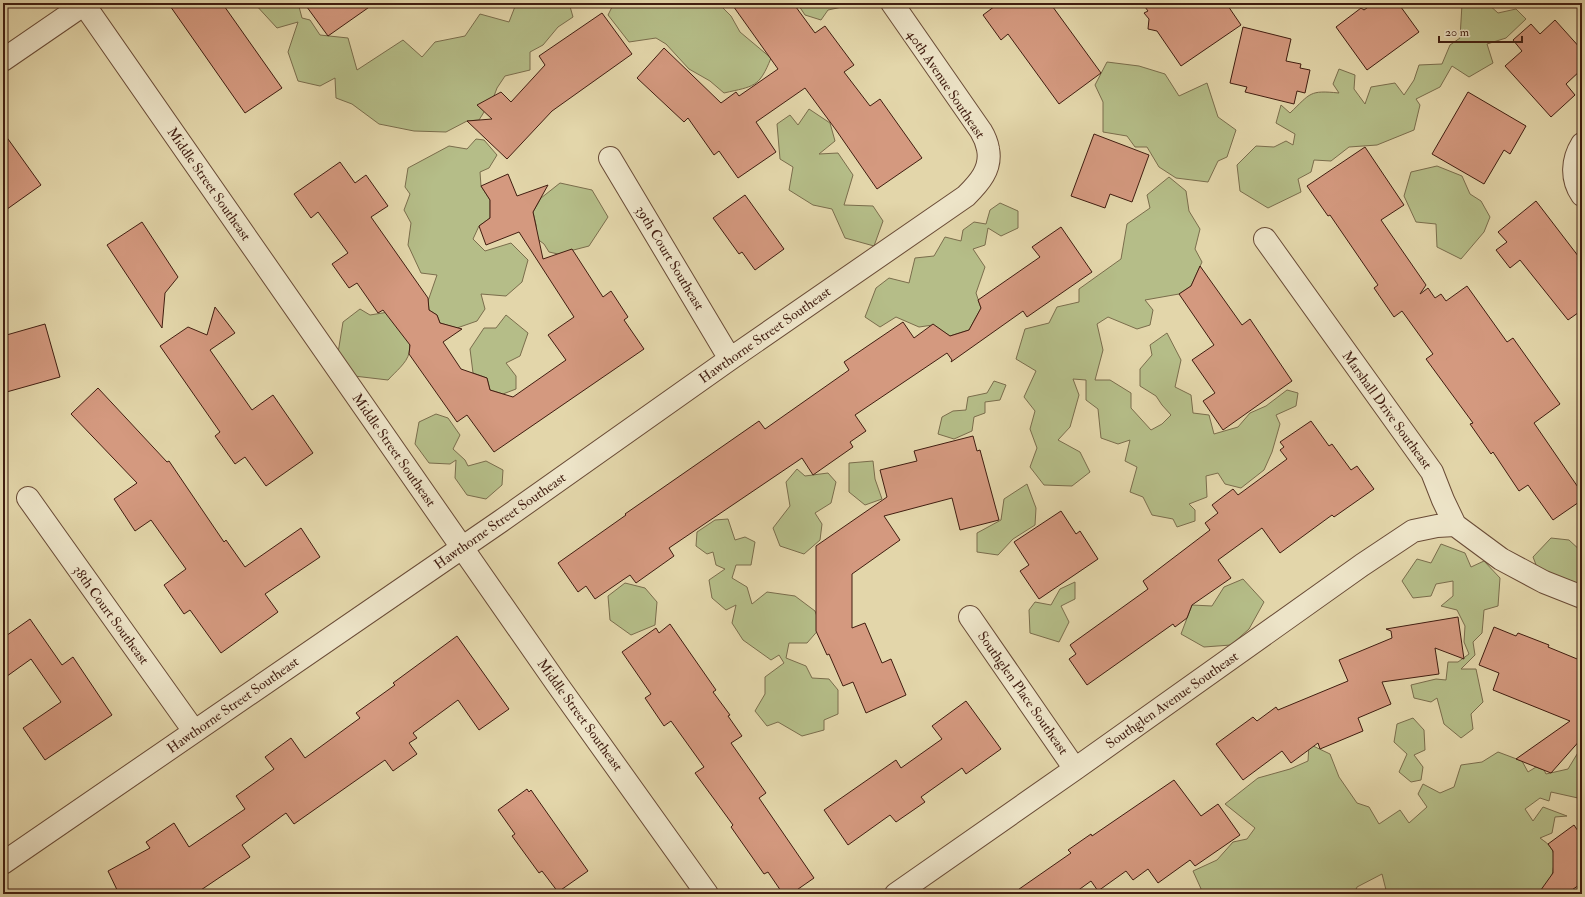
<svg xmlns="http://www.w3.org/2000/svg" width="1585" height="897" font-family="'IM FELL Double Pica',serif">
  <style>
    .green { fill: #b5bd88; stroke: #7a6d4c }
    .building { fill: #d4997f; stroke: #401d10 }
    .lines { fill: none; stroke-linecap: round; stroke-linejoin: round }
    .minor-casing { stroke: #694b36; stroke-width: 24 }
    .tertiary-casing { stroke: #694b36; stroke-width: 24 }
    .minor { stroke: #ede4c8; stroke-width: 22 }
    .tertiary { stroke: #ede4c8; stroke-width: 22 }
    .labels { text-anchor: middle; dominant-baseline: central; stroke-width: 3; stroke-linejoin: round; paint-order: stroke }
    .street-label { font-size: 14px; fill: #401d10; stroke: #ede4c8 }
  </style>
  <rect width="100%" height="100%" fill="#e3d6aa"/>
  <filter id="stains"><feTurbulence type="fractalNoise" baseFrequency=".005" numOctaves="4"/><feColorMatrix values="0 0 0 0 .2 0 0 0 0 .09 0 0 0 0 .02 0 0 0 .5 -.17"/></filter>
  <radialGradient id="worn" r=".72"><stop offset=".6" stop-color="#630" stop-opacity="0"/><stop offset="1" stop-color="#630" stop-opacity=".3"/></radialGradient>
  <!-- green -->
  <path class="green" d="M254,3H298L302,18L310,20L320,35L348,38L357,70L403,40L422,57L435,42L465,36L480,14L509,22L516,4L518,3H569L573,17L558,27L543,45L530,52V70L505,76L497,88L494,96L479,120L467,121L446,132L414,131L379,124L352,104L336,98L335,78L320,86L298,81L288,52L298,22L277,28Z
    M614,3H718L731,16L740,32L771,58C759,88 754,86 724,93L710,81L689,69L666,44L656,38L629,42L608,15Z
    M797,3H844L842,7L828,10L821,20L805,15Z
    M1464,3H1487L1498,13L1516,9L1526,19L1506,38L1487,44L1493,63L1469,77L1452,66L1440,87L1416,99L1420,105L1414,130L1377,145L1349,147L1331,161L1314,160L1311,172L1298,179L1301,192L1268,208L1240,191L1237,165L1256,146L1274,147L1286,141L1293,145L1295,134L1276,123L1281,105L1290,113C1311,93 1309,90 1339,93L1333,84L1339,69L1355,75L1354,89L1365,104L1371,87L1395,83L1404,95L1414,80L1419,65L1442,64L1450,45L1460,38L1462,4Z
    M1107,62L1139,66L1165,74L1179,96L1207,83L1218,117L1236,130L1227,157L1218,161L1208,182L1176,178L1159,167L1147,147H1135L1127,136L1103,132V102L1095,85Z
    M809,109L830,123L835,141L819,154L838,153L853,175L844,205L873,206L883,221L874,246L845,238L832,209L813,205L789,190L793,167L780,159L777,124L790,115L798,125Z
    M476,139L484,140L497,155L489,168L480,172L481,186L490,200V218L479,226L473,239L485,251L511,243L528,260L522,282L506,296L481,294L485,309L477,321L457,328L440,323L437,315L429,310L428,301L437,275L421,273L408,245L411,223L404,210L410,194L405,187L408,168L449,146L467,149Z
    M1437,166L1462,176L1470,194L1481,201L1490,217L1484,232L1461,259L1437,247L1436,224L1416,222L1404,196L1411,172Z
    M1169,177L1186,191L1189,211L1200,229L1195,249L1202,262L1191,286L1179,294L1145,300L1153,310L1150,325L1137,329L1108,317L1097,324L1103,350L1095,380H1110L1131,393V408L1151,430L1162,424L1171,415L1162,405L1156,396L1140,386V369L1152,355L1150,345L1167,333L1181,360L1175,387L1191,395L1193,413L1209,415L1214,434L1238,427L1250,413L1266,406L1287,390L1298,393L1296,406L1276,415L1280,424L1272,452L1264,470L1241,488L1225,484L1218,473L1206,476L1207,497L1189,504L1195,510V521L1177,527L1173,519L1152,515L1143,497L1130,492L1137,467L1125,461L1130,440L1118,444L1101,438L1098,409L1086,400V380L1073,379L1079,395L1070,427L1058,440L1080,452L1090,472L1072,486L1044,485L1030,467L1037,448L1030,429L1035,411L1024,397L1036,371L1016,359L1025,329L1049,323L1057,307L1079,302V289L1121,259L1127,224L1150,208L1147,195Z
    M560,183L592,190L608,217L589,246L558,254L549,252L544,244L536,238V225L533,212L541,198Z
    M1000,203L1018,211V228L1001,236L988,228L985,245L973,249L985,267L976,293L981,308L969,330L950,336L933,325L919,327L896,317L880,327L865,317L876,288L889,278L909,283L915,258L934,256L945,237L961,241L963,230L974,222L986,224L990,210Z
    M360,309L370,315L401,310C404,321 412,342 409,353C407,363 395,372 388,380L354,376L338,353L343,322Z
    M506,315L528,333L520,356L506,363L516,376V389L503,394L490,390L487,378L473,373L470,349L484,328H496Z
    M994,381L1006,385L1000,400L985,402V413L974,417L972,431L954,439L938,434L942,417L953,411L966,410L968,397L987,393Z
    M436,414L448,418L460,435L453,449L465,460L468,466L486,461L503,470L502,485L486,499L467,495L455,478L456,460L450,464L429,463L415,444L419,422Z
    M873,461L875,479L882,499L865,505L849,492V463Z
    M797,469L805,476L828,473L836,482L831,503L815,513L822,524L820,540L804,554L780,546L773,528L790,506L786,482Z
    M1027,484L1036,508L1035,525L1013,539L998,555L977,552V533L1001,520L1004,499Z
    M728,519L735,540L745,537L755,542L751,565H736L732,578L747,587L752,604L767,592L795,596L815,611L821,627L807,643H789L786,658L806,666L812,678L829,679L838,690V714L824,720V730L802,736L778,722L767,726L755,711L765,694V677L784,663L779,655L771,660L743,640L732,623L736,605L726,610L712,598L709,580L725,569L716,565L713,552L707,554L696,546L697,532L715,520Z
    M1551,538L1569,540L1582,552V587L1545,588L1533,557Z
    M1441,544L1465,553L1471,567L1484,561L1500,578L1498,606L1484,610L1482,633L1473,642L1475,655L1461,669H1476L1483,702L1471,714L1473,729L1461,738L1444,724L1437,698L1431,702L1414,698L1411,685L1436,679L1446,680L1448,662H1458L1469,654L1464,642L1465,626L1457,610L1441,606L1453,596V581L1436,584L1431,596L1413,598L1402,581L1417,559L1431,563Z
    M1243,579L1264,602L1249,629L1231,645L1204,647L1181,634L1192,605L1212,606L1224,587Z
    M1075,582V599L1061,606L1069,622L1059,642L1030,633L1029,610L1035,602L1051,605L1060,589Z
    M625,583L645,588L657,602L655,625L631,635L610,620L608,596Z
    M1413,718L1424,730L1425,750L1414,755L1423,767L1421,780L1411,782L1399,772L1407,754L1394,742L1397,724Z
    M1309,744L1330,754L1339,777L1357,803L1369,807L1379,824L1400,810L1409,823L1427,807L1418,794L1423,784L1440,793L1454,787L1461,765L1482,762L1498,752L1522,761L1528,772L1536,767L1544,770L1546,774L1568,769L1582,746V803L1578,798L1551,792L1549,801L1540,798L1525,809L1533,821L1543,807L1567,816L1555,817L1552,833L1540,838C1544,841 1549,844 1552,849C1558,860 1550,883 1546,894H1387L1382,874L1357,887L1354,894H1201L1202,891L1193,871L1217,860L1233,842L1247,839L1255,828L1225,804L1258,778L1290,769L1308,761Z"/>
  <!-- building -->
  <path class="building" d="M168,3H222L282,88L245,113Z
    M304,3H375L328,36Z
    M731,3H793L815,33L825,26L854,65L844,72L870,106L880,99L922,158L877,189L836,130L805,88L756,122L776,152L738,178L719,151L714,155L688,118L684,122L637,78L664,48L721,103L736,92L739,96L778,69Z
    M999,3H1050L1101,73L1059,104L1008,34L1001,40L983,15Z
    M1142,3H1226L1241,25L1181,66L1157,31L1148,29L1149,19L1144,13L1148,11Z
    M1374,3H1398L1419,32L1367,70L1336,27L1361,8L1364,10Z
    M602,13L632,54L552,111L507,159L467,121L492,119L477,105L501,92L511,102L545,65L539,56Z
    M1555,20L1582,50V69L1566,84L1575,95L1551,117L1505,66L1522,51L1513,40L1531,24L1540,34Z
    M1243,27L1291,39L1286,61L1301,64L1300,68L1310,70L1305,93L1297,91L1294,104L1245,92L1247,87L1230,83Z
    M1468,92L1526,126L1510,154L1504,150L1484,184L1432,154Z
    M3,132L41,185L3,212Z
    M1094,134L1149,155L1132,202L1110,194L1105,208L1071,196Z
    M1365,147L1404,205L1381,220L1426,285L1420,294L1428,288L1435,298L1441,294L1446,301L1467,286L1507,342L1513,338L1560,404L1534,423L1582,493V500L1553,520L1528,485L1519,491L1493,452L1491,454L1470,424L1473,423L1426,359L1433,354L1402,311L1394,317L1374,288L1378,285L1330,215L1328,216L1307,186Z
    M340,162L355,183L366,175L388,206L371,217L428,298L429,310L437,315L440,323L462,329L443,342L461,369L487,378L490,390L513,397L566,360L548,335L574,317L519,232L486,245L479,226L490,218V200L481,186L508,174L517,196L548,185L533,212L543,259L572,249L603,297L611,291L628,317L624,320L644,349L494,452L467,415L457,422L409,354L410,345L383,310L378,313L357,283L349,288L332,264L348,253L318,212L311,218L294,194Z
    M745,195L784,249L755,270L742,252L739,254L713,218Z
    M1536,201L1582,261V310L1568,320L1520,260L1510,268L1496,250L1507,242L1498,232Z
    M142,222L178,277L165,293L162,328L107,245Z
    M1061,227L1092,272L1027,317L1023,311L951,362L952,360L947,353L855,415L866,431L850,442L853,447L813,475L802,458L669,548L674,556L636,583L630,575L595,599L586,586L578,592L558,563L626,515L625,514L759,421L765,429L849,370L844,362L903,322L914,338L933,324L950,336L969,330L981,308L978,300L1040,257L1032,247Z
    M1200,266L1242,325L1250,319L1292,381L1223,430L1203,401L1215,393L1192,360L1214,345L1179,294L1191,286Z
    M215,307L235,333L210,350L252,410L273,395L313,453L266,486L245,457L235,464L215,436L220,432L160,346L188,327L207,335Z
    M45,324L60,377L3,393V336Z
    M98,388L167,462L169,461L224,542L226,540L245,567L301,528L320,557L265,594L278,612L221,653L190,610L184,614L164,585L186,569L151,520L135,531L114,499L137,483L71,414Z
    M1311,421L1329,446L1332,444L1351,470L1357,466L1374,489L1334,517L1332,515L1280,553L1262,528L1218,560L1231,578L1192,605L1187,618L1175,627L1173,624L1087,685L1069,659L1076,654L1070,645L1148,589L1143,581L1210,530L1205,523L1218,513L1212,505L1233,489L1238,495L1287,459L1280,450L1284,447L1280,442Z
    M973,436L977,451L980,450L999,520L960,530L952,498L884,516L900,540L852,574V628L865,623L882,663L891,659L906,695L866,713L853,682L843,686L829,654L827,655L816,631V546L887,497L880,470L917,461L914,451Z
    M1061,511L1076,534L1080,531L1098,559L1039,599L1020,571L1029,565L1014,542Z
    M1458,617L1464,659L1435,648L1439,674L1382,682L1391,704L1358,718L1363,731L1320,749L1318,743L1291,763L1282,751L1243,780L1216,744L1253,717L1257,721L1276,707L1278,710L1348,681L1339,660L1392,638L1391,631L1386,629Z
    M30,619L62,665L73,657L112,715L45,760L23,728L61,702L31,659L3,679V638Z
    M670,624L716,690L713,692L730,715L728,716L742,736L731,743L766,793L759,798L814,878L791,894H783L768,872L764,874L731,827L733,825L695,773L704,767L671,721L664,726L645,698L651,694L622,652L656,628L659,633Z
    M1494,627L1516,636L1518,633L1549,645L1548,647L1582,661V738L1551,773L1516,759L1570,721L1493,690L1499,673L1479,665Z
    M457,636L509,709L479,730L458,700L413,733L417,738L409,743L417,754L393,771L385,760L294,824L286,813L242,845L250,857L195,894H119L108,871L150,848L146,842L174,823L189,847L245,809L236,796L274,769L265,757L291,738L305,758L360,718L356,713L395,685L393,683Z
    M966,701L1001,749L966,774L962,768L921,797L925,802L896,822L890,815L848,845L824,810L896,760L901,768L942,739L932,726Z
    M1174,780L1201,816L1218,804L1240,835L1195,866L1190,860L1158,883L1148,869L1133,880L1126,871L1098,891L1091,881L1073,894H1012L1071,853L1068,850L1091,834L1092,836Z
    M527,789L529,792L531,790L588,871L558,892L542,871L539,873L512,836L515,834L498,810Z
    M1574,825L1582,837V883L1566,894H1538L1553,873V851L1548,844Z"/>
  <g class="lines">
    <!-- minor casing -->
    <g class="minor-casing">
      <path id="minor" d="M3,60L86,3
        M1582,144C1572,160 1571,179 1582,195
        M610,158L730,359
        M1265,239L1432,472L1443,500L1455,525L1501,559L1544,582L1582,597
        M28,498L194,731
        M970,617L1075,769
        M3,863L501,521L730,359L966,196C979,183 992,169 988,149C987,143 984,136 981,131L892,3
        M896,894L1075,769L1362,565L1413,531L1437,526L1455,525"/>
    </g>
    <!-- tertiary casing -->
    <g class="tertiary-casing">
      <path id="tertiary" d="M83,3L557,684L707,894"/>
    </g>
    <!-- minor -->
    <use href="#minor" class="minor"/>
    <!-- tertiary -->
    <use href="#tertiary" class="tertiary"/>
  </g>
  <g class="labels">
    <!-- street labels -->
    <g class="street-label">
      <text transform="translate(946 84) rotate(56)">40th Avenue Southeast</text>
      <text transform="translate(209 184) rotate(55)">Middle Street Southeast</text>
      <text transform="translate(670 258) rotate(59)">39th Court Southeast</text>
      <text transform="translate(765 335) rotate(-35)">Hawthorne Street Southeast</text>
      <text transform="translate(1387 410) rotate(54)">Marshall Drive Southeast</text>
      <text transform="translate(394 450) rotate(55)">Middle Street Southeast</text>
      <text transform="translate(500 521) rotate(-35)">Hawthorne Street Southeast</text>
      <text transform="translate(111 615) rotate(54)">38th Court Southeast</text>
      <text transform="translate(1023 693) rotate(55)">Southglen Place Southeast</text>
      <text transform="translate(1172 700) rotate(-35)">Southglen Avenue Southeast</text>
      <text transform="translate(233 705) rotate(-35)">Hawthorne Street Southeast</text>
      <text transform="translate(580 715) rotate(54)">Middle Street Southeast</text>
    </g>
  </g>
  <!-- margin -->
  <rect width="1585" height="897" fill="none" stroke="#e3d6aa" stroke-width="16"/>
  <rect x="4" y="4" width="1577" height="889" fill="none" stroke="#401d10" stroke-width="2"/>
  <rect x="8" y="8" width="1569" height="881" fill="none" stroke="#401d10"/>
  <!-- scale -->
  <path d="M1439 36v6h83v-6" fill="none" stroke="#401d10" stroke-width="2"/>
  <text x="1445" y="36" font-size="12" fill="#401d10" stroke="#ede4c8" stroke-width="3" paint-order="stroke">20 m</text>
  <rect width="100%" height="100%" filter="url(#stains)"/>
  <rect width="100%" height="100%" fill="url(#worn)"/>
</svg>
